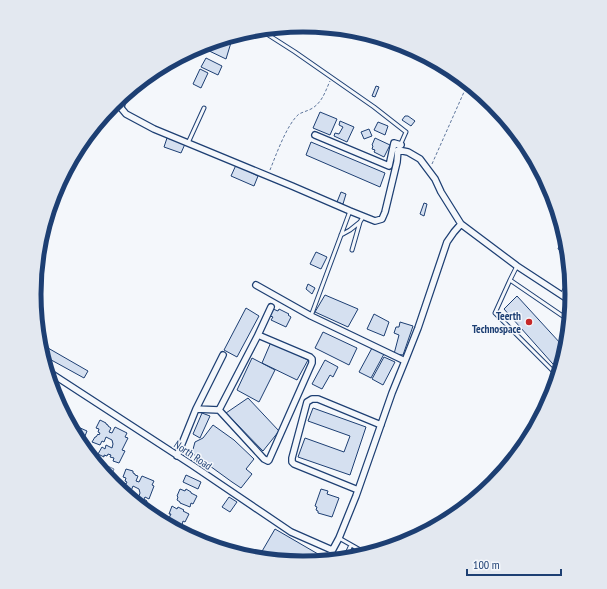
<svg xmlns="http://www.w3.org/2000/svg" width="607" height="589" font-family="'PT Sans Narrow',sans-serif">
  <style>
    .green { fill: #e3e9f0; stroke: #687fa3 }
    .building { fill: #d5e0f0; stroke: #1d3f73 }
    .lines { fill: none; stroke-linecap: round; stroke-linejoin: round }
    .service-casing { stroke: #1d3f73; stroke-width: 5 }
    .minor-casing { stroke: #1d3f73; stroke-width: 8 }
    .path { stroke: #5e769c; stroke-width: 1; stroke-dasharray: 3 2; stroke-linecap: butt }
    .service { stroke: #f4f7fb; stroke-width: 3 }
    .minor { stroke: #f4f7fb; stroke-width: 5.5 }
    .poi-dot { fill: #c62828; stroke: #f4f7fb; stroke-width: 1.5 }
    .labels { text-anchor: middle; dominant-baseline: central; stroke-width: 3; stroke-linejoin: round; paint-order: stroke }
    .poi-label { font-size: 11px; font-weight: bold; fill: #1d3f73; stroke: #f4f7fb; text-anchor: end }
    .street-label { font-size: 11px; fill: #1d3f73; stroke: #f4f7fb }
    .rim { fill: none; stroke: #1d3f73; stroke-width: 5 }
  </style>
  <rect width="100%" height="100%" fill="#f4f7fb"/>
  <!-- green -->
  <path class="green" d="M99,462L114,469L109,481L98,467Z"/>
  <!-- building -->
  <path class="building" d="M233,36L226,59L203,48L204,44Z
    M206,58L222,66L218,75L201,67Z
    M200,69L208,73L201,88L193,84Z
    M376,86L379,87L375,97L372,96Z
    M320,112L337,119L330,135L313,128Z
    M405,116H408L415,121L411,126L402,120Z
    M340,121L354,127L347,142L334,136L335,133L339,134L343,127L339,125Z
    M378,122L388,126L385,135L374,130Z
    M369,129L372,136L364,139L361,132Z
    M167,138L185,144L181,153L164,147Z
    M375,138L390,145L384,157L374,152L375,150L372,149L373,146L372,145Z
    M311,142L385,173L380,187L306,155Z
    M236,165L258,176L254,186L231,176Z
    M341,192L346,194L343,204L337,202Z
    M424,203L427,204L424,216L420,214Z
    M563,233L565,234L568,242L569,254L558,249Z
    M316,252L327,257L321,269L310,264Z
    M308,284L315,288L312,294L306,289Z
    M325,295L358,309L348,327L315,312Z
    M517,296L561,344L569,336L568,347L560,372L504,309Z
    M246,308L259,316L237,357L224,350Z
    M273,309L278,311L279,309L289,314L288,315L291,317L286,327L271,320L273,317L270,316Z
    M374,314L389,322L384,336L367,329Z
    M400,322L413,326L403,355L394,354L399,335L394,333L396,327H399Z
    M323,332L357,348L349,365L315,348Z
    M271,342L308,360L297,380L262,363Z
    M48,348L88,371L84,378L44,356Z
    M372,348L384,354L371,378L359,372Z
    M384,357L395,362L383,385L372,379Z
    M252,358L275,370L259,402L237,390Z
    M325,360L338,367L333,377L330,375L322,389L312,384Z
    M248,398L279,431L263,451L226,413Z
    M313,408L366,427L350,475L298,457L305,438L344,452L350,436L308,421Z
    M202,413L210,416L200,438L193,434Z
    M100,420L106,423V424L108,425V426L111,428L109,432L112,433L115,427L127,433L125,437L128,438L122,450L125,451L119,463L113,461L114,458L110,457L111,455L108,454L107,456L104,455V457L98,454L102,447L105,449L106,445L112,448L113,444L112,440L106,437L104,442L102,441L100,445L92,442L95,437H96L98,434L99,435L100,433L98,432L99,429L96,428Z
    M213,425L234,440L254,459L246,469L252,474L241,488L232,482L192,453L195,442L203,438Z
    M78,427L87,431L81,446L74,435Z
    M126,469L133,471V473L135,474V475L138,476L136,481L139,482L142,476L154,481L152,485L154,486L149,499L145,497L144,499L147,501L145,507L147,508L145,512L137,505L138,504L135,503L128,497V496L132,497L133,494L139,496L140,493L139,489L133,486L131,491L129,490L127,494L119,490L121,486H123L124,483L126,484L127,482L125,481L126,478L123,477Z
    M186,475L201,482L198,489L183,482Z
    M180,489L185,491L186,489L191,492V493L197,496L193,504L191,503L190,507L180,503V502L177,500L178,497L177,496Z
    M321,489L328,491L327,494L339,498L332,517L318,513V511L316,510L317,507L315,506Z
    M229,497L237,502L230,512L222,507Z
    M172,506L177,509L178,507L184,510L183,511L189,514L185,522L183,521L182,525L172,521V520L169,518L171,514H169Z
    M275,529L318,554L312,563L303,564L275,561L261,553Z
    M186,533L207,544L206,545L200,543L185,535Z"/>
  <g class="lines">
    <!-- service casing -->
    <g class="service-casing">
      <path id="service" d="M259,29L295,52L374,107L406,132L398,150
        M401,44H402
        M188,143L204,108
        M341,235L350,230L360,222
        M352,250L360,222L363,217
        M517,266L510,280L570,321
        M510,280L495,313L559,377
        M562,295L571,277
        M311,316L350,211
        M339,538L369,555
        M344,560L351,545"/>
    </g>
    <!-- minor casing -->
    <g class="minor-casing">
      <path id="minor" d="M123,96L121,108L126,114L154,129L292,186L350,211L375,221L382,219L385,212L397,162L398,150L408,152L420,159L435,179L441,192L461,224L517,266L572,302
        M315,135L389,166L394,143L401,145
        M256,285L311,316L405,361
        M46,370L192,465L291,532L332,550
        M196,409L223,355
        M219,410L264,459L268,461L269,460L312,363V359L310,357L258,335L271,307
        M177,456L196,409L219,410L258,335
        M358,490L294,464L292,462V458L307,402L312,399H318L381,425
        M326,562L339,538L356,496L392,393L405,361L418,328L447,242L454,232L461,224"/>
    </g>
    <!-- path -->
    <path class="path" d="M432,164L468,83
      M270,170C276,155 287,124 299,114C303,112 307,111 311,109C322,103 325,92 330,81"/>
    <!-- service -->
    <use href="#service" class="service"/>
    <!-- minor -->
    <use href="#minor" class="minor"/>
  </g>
  <!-- markers -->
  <circle class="poi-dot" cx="529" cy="322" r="4"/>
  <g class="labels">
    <!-- poi labels -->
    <g class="poi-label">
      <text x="521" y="316">Teerth<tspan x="521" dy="13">Technospace</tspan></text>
    </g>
    <!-- street labels -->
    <g class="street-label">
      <text transform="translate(193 455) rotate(34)">North Road</text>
    </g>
  </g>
  <!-- crop -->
  <path d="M0 0H607V589H0ZM41 294a262 262 0 1 1 524 0a262 262 0 1 1-524 0Z" fill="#e3e8f0" fill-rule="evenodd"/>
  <path class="rim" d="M41 294a262 262 0 1 1 524 0a262 262 0 1 1-524 0Z"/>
  <!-- scale -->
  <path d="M467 569v6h94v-6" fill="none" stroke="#1d3f73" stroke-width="2"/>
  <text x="473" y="569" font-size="12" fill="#1d3f73" stroke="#f4f7fb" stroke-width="3" paint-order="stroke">100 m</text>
</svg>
